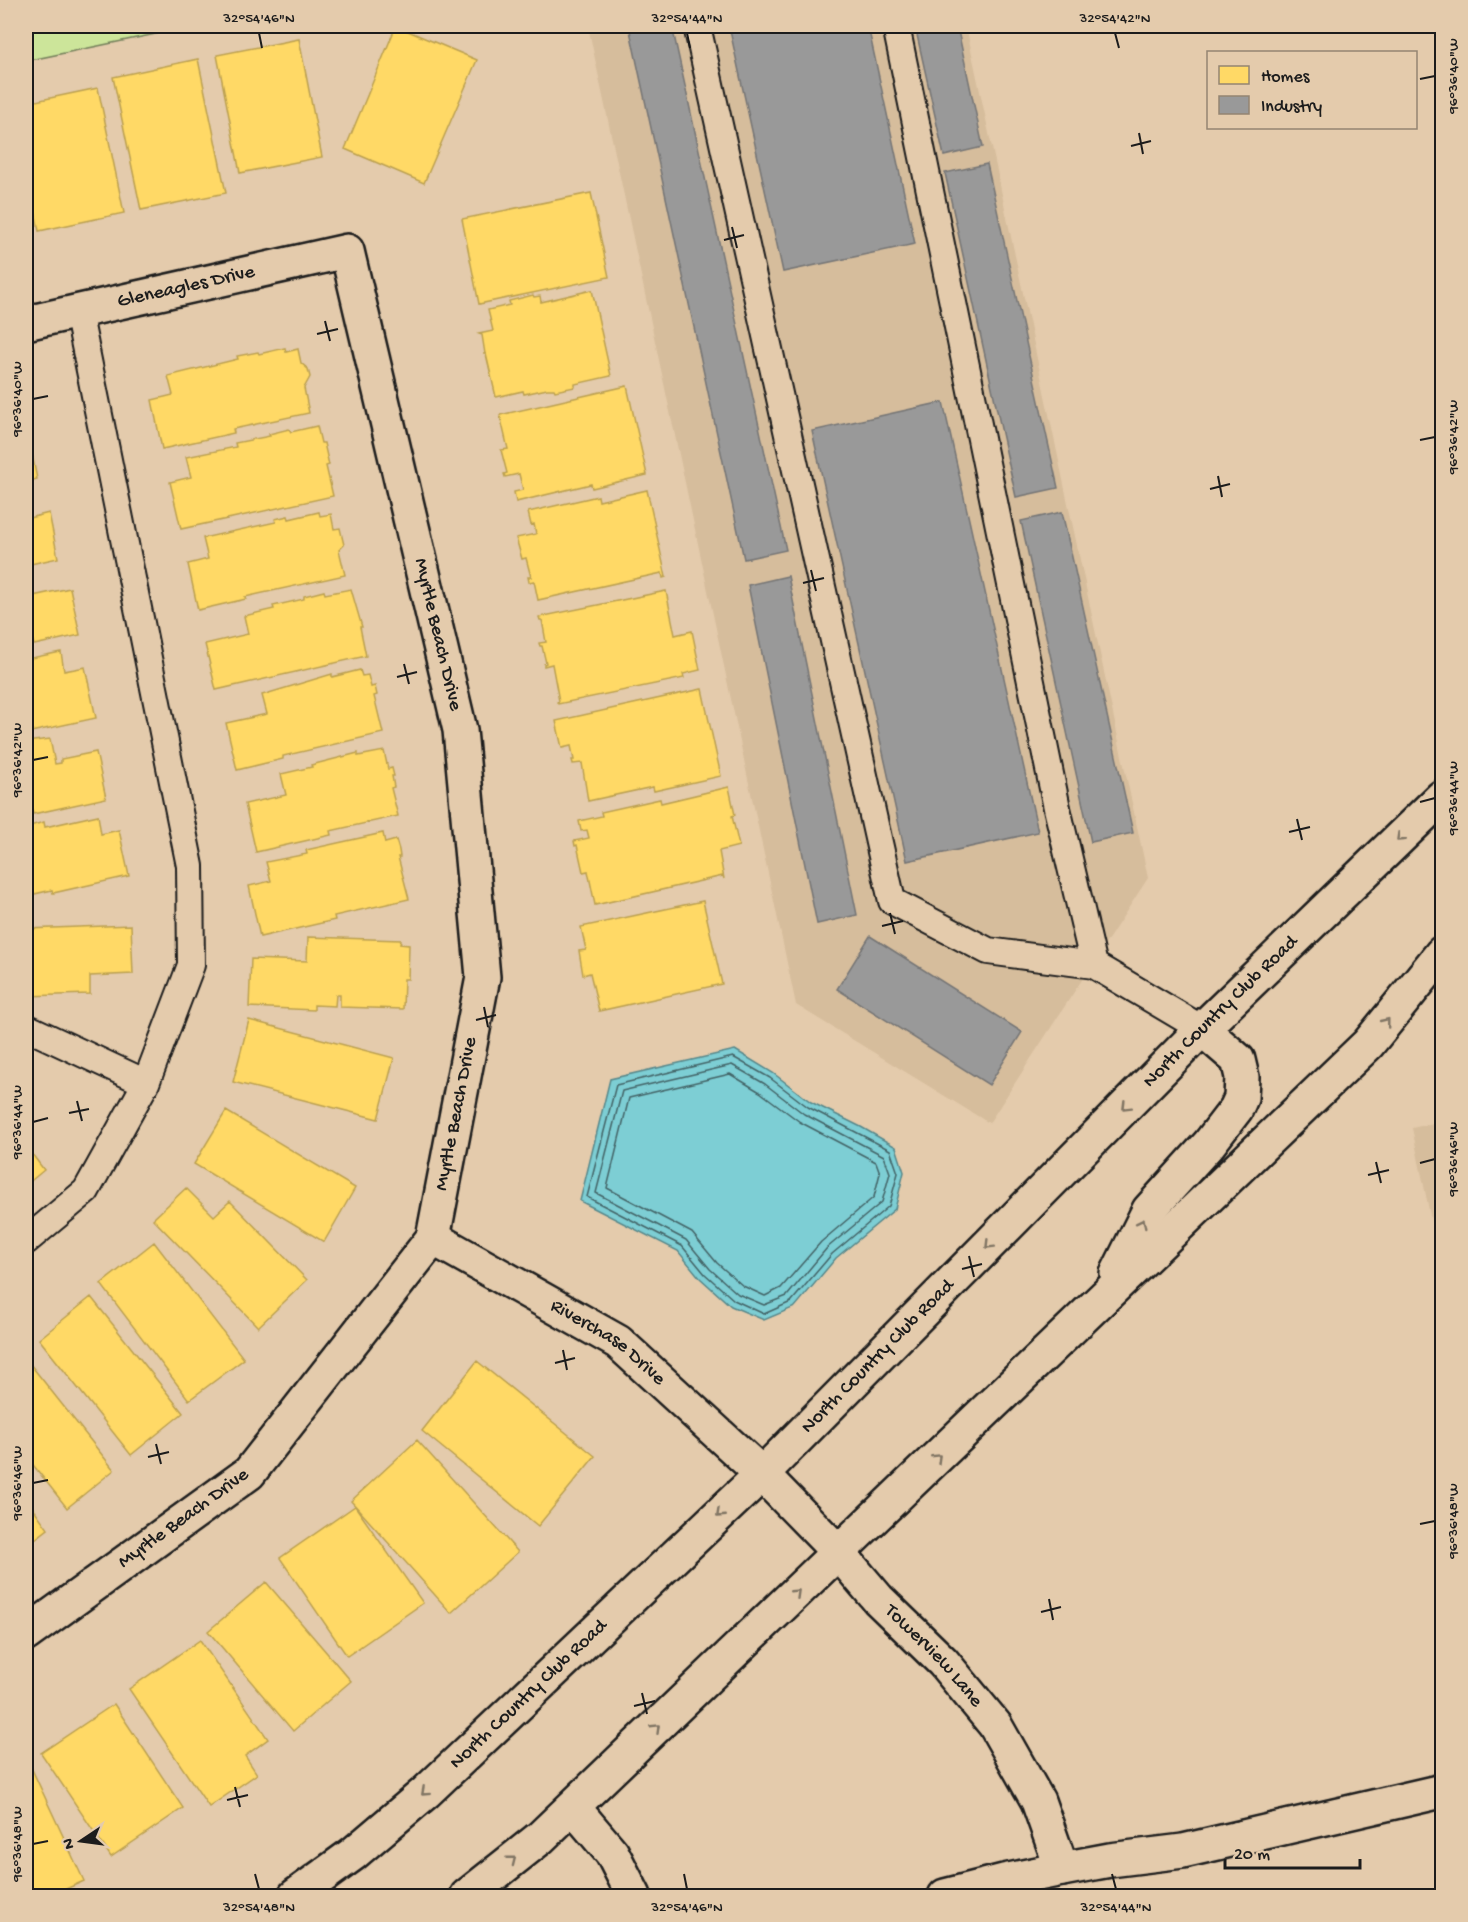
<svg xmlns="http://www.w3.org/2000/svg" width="1468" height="1922" font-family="'Gochi Hand',sans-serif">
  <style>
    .built { fill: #d6bd9c }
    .green { fill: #cce59a; stroke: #74805b; stroke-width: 1.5 }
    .water { fill: #7dced4; stroke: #56878a; stroke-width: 1.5 }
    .homes { fill: #ffd966; stroke: #bba050; stroke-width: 1.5 }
    .industry { fill: #999; stroke: #747474; stroke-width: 1.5 }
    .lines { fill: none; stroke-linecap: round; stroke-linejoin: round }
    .shore { stroke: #436366; stroke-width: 1.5 }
    .service-casing { stroke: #1c1c1c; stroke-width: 30 }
    .minor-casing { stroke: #1c1c1c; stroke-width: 38 }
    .secondary-casing { stroke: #1c1c1c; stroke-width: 38 }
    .service { stroke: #e4cbac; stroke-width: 26 }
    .minor { stroke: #e4cbac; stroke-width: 33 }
    .secondary { stroke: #e4cbac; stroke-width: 33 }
    .oneway { stroke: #807464 }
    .ticks { fill: none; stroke: #1c1c1c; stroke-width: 2 }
    .labels { text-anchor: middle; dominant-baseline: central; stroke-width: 6; stroke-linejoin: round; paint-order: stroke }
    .street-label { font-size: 20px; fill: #1c1c1c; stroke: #e4cbac }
    .neatline { fill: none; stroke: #1c1c1c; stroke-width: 2 }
    .ticks-label { font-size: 15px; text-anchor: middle; fill: #1c1c1c }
  </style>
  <rect width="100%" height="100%" fill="#e4cbac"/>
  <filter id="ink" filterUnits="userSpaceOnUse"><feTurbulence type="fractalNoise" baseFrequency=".0167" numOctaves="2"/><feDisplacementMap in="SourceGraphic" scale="12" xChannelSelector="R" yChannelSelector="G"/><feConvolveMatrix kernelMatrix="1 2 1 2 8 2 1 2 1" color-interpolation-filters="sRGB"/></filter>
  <g filter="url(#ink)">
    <!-- built -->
    <path class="built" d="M588,26H966L1148,878L989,1123L796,1005Z
      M1442,1121V1273L1412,1128Z"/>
    <!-- green -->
    <path class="green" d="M26,26H194L26,61Z"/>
    <!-- water -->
    <path class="water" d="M735,1050L773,1073L811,1102L861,1127L896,1147L904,1172L895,1209L836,1258L795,1307L764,1320L731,1306L700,1278L678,1251L580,1201L610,1079Z"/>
    <!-- homes -->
    <path class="homes" d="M396,26L477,60L424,183L345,149Z
      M299,39L322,157L240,173L217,55Z
      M198,59L226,193L141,210L113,77Z
      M98,88L124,213L39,231L26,166V103Z
      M591,193L609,277L479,304L462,219Z
      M592,290L611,376L575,384V387L555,391L554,389H547L524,394L523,391L496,397L486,354H483H485L482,335L479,334L493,331L488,310L510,305L509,301L533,295L534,297L540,296L541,302Z
      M285,348L286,352L298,349L301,363L308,369L310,377L304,388L309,413L233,429L234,433L162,449L152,400L173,395L168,376L238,359L237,356L258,352L259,354Z
      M627,386L647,475L592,488L591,484L516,502L514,492L523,490L519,474L505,477L504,474L507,473L501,450L508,449L500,415Z
      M317,426L321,443H324L329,465L326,466L333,496L181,529L170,482L191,477L186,457L236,447L235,443L270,436L269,434L289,429L291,432Z
      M28,434L37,479L26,482V435Z
      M647,490L666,577L663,578L662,573L538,600L534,581L529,582L528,577H531L526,558L522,559L516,538L536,534L534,524L531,525L528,512L598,496L599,501Z
      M26,500L29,518L49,513L58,558L26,565Z
      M319,512L320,516L331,514L334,529L340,528L344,545L339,550L345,575L245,597L246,599L198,610L188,564L208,559L203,538L276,522L275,519L288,516L289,519Z
      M26,587L28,597L70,588L80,635L34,645L33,641L26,643Z
      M351,589L362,627H360L366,656L216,690L205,644L248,634L244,616L274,609L273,606L304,599V596L324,591L325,594Z
      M666,591L675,635L692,631L700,670L683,674L684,678L558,704L557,702L559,701L552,664L544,666V664L546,663L542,646H540L539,643L546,642L542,620H540L539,617Z
      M61,652L64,671L85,667L96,718L26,733V659Z
      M360,670L362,676L368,675L371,687L375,686L377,695L374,696L383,733L283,756V759L237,770L226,723L267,714L262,695L332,674V677Z
      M702,689L721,776L654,791L653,787L588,801L582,763L573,764L572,760H574L571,746L562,748L556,721Z
      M50,739L55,764L61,763V759L96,752L106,798L33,814L32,810L26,812V742Z
      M384,751L388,769L392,768L394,776H392L394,787L391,788L398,816L330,831L331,835L256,852L245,804L286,795L281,774L312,767L311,765L358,753V756Z
      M729,787L735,815L732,816L739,846L719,851L724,879L723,876L595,905L588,871L583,872L577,845L575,846L574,841L589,838L587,830L581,831L579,821L602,816L601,812L660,799L661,803Z
      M98,815L101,834L119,830L129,876L53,893L52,890L26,896V827L44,822L45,827Z
      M383,833L385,843L396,840L399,850L400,857H398L409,899L334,916L335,920L260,937L249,886L271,881L266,862L307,854L306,850Z
      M703,901L722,984L599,1011L590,973L583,975L579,951L586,950L581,927Z
      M131,925L133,974L90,976V994L26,996V929Z
      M308,937L401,940L400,944L409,945L408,979H404L403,1009L340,1007V995H336L335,1006L314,1005V1010L249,1007L251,959L307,961Z
      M249,1020L394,1058L378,1119L233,1082Z
      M226,1111L355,1188L324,1242L194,1164Z
      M26,1146L44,1170L26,1185Z
      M186,1188L214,1216L230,1201L307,1280L258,1327L153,1219Z
      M154,1242L244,1359L189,1400L101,1284Z
      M91,1297L183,1413L131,1455L39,1339Z
      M26,1359L114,1470L67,1508L26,1456Z
      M477,1361L595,1456L538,1526L422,1431Z
      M417,1440L518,1552L451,1613L351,1501Z
      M26,1498L48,1529L26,1546Z
      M355,1506L423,1603L347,1656L280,1558Z
      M266,1582L351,1681L293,1731L208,1631Z
      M200,1640L268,1739L245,1756L257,1774L209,1807L129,1689Z
      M114,1704L183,1808L111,1857L41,1753Z
      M29,1763L84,1881L50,1896H26V1765Z"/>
    <!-- industry -->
    <path class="industry" d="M629,26H672L786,550L744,559Z
      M729,26H868L915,244L783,272Z
      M915,26H957L983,147L944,156Z
      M987,164L1058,488L1016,497L945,173Z
      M943,402L1038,832L907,861L812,431Z
      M1062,512L1133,833L1091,842L1021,521Z
      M788,576L857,915L817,924L748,585Z
      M870,936L1022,1032L989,1085L837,989Z"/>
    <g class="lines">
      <!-- shore -->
      <path class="shore" d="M733,1057L770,1078L808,1107L890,1150L898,1173L889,1206L832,1254L791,1302L764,1314L734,1300L705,1274L682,1246L587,1197L616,1085Z
        M732,1065L765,1084L804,1114L884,1156L890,1173L882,1202L827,1248L787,1296L764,1305L738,1294L710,1269L686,1240L596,1193L622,1091Z
        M730,1074L760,1092L800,1122L876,1162L880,1173L874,1197L821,1242L781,1288L765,1296L743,1286L717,1263L692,1233L607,1188L629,1098Z"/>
      <!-- service casing -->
      <g class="service-casing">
        <path id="service" d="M697,26L892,901L988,951L1094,965L1202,1029
          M896,26L1057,808L1094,965
          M26,1027L146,1083
          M26,1241L86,1191L146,1083L191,965L190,866L78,311"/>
      </g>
      <!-- minor casing -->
      <g class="minor-casing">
        <g id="minor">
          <path id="s1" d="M26,323L347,251L460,730L483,977L433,1238L249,1473L26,1634"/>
          <path id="s2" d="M433,1238L618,1342L762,1474L838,1552L878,1599L943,1662L995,1725L1038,1801L1062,1869"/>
          <path d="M573,1807L612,1853L634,1896"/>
          <path d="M945,1896L1004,1881L1062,1869L1110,1860L1183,1851L1442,1791"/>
        </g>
      </g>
      <!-- secondary casing -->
      <g class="secondary-casing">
        <g id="secondary">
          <path d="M1117,1274L1149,1210L1209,1144L1236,1109L1241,1098L1242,1077L1238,1060L1202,1029"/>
          <path id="s3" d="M295,1896L353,1854L426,1792L762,1474L1202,1029L1442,797"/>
          <path d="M467,1896L540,1838L1368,1044L1442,953"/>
        </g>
      </g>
      <!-- service -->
      <use href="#service" class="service"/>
      <!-- minor -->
      <use href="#minor" class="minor"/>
      <!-- secondary -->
      <use href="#secondary" class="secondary"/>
    </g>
    <!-- one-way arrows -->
    <defs><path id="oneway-chevron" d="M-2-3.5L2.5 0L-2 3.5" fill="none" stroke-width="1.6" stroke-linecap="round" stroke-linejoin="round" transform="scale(1.5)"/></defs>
    <g class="oneway">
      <use href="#oneway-chevron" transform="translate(1400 838) rotate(136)"/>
      <use href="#oneway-chevron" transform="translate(1386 1022) rotate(-51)"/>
      <use href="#oneway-chevron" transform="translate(1126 1106) rotate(135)"/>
      <use href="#oneway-chevron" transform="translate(1142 1223) rotate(-63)"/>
      <use href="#oneway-chevron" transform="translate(989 1245) rotate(135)"/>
      <use href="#oneway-chevron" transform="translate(937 1458) rotate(-44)"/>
      <use href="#oneway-chevron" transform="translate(720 1514) rotate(137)"/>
      <use href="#oneway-chevron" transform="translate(796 1593) rotate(-44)"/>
      <use href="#oneway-chevron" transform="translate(656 1728) rotate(-44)"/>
      <use href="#oneway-chevron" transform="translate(425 1792) rotate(138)"/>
      <use href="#oneway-chevron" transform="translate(512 1860) rotate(-38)"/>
    </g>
  </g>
  <!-- ticks -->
  <path class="ticks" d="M259,33L262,48M687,33L690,48M1115,33L1119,48M1420,79L1435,76M1139,133L1143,154M1131,146L1151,141M732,227L737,248M724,240L744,235M325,321L330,341M317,334L338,329M33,399L48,396M1420,440L1435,437M1218,476L1222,497M1210,489L1230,484M811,570L816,591M803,583L824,578M404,664L409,684M397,677L417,672M33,760L48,757M1420,802L1435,798M1297,819L1302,840M1289,832L1310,827M890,913L895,934M882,926L903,921M484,1007L488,1027M476,1020L496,1015M77,1101L82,1121M69,1113L89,1109M33,1122L48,1118M1376,1162L1381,1183M1420,1163L1435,1159M1368,1175L1389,1170M969,1256L974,1277M962,1269L982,1264M563,1350L567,1370M555,1363L575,1358M156,1444L161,1464M148,1457L169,1452M33,1483L48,1480M1420,1524L1435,1521M1049,1599L1053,1620M1041,1612L1061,1607M642,1693L647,1714M634,1706L655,1701M235,1787L240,1807M227,1800L248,1795M33,1844L48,1841M255,1874L259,1889M684,1874L687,1889M1112,1874L1116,1889"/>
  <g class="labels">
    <!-- street labels -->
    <g class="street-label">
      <text stroke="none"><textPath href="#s1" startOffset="164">Gleneagles Drive</textPath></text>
      <text stroke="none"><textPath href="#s1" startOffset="723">Myrtle Beach Drive</textPath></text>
      <text stroke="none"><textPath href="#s3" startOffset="1281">North Country Club Road</textPath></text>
      <text transform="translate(457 1114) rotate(-79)">Myrtle Beach Drive</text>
      <text stroke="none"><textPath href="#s2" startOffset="204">Riverchase Drive</textPath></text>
      <text stroke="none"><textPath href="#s3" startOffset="795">North Country Club Road</textPath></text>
      <text transform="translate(184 1519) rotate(-36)">Myrtle Beach Drive</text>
      <text stroke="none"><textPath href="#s2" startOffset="658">Towerview Lane</textPath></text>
      <text stroke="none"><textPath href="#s3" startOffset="309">North Country Club Road</textPath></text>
    </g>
  </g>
  <!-- margin -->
  <rect width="1468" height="1922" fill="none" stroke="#e4cbac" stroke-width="66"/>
  <!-- legend -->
  <rect x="1207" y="51" width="210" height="78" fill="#e4cbac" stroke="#948572" stroke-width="1.5"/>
  <rect x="1219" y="66" width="30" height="18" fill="#ffd966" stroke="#948572" stroke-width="1.5"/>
  <text x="1261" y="81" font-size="18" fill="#1c1c1c">Homes</text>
  <rect x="1219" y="96" width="30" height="18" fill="#999999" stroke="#948572" stroke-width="1.5"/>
  <text x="1261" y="111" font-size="18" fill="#1c1c1c">Industry</text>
  <!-- north arrow -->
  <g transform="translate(81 1841) rotate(257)" stroke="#e4cbac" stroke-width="4.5" paint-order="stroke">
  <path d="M0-4.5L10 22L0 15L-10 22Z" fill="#1c1c1c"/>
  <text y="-9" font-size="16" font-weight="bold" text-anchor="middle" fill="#1c1c1c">N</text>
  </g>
  <!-- scale -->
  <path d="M1225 1859v9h135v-9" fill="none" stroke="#1c1c1c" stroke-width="3"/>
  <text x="1234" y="1859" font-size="18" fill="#1c1c1c" stroke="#e4cbac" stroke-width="4.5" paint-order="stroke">20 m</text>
  <rect x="33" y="33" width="1402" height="1856" class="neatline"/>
  <g class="ticks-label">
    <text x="259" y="22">32°54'46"N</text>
    <text x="687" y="22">32°54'44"N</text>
    <text x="1115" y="22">32°54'42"N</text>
    <text transform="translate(1452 76) rotate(-90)" y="5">96°36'40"W</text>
    <text transform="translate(16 399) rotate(-90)" y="5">96°36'40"W</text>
    <text transform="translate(1452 437) rotate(-90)" y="5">96°36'42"W</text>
    <text transform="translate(16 760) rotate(-90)" y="5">96°36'42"W</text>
    <text transform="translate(1452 798) rotate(-90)" y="5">96°36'44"W</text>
    <text transform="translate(16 1122) rotate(-90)" y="5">96°36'44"W</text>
    <text transform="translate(1452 1159) rotate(-90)" y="5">96°36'46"W</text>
    <text transform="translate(16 1483) rotate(-90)" y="5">96°36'46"W</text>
    <text transform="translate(1452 1521) rotate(-90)" y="5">96°36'48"W</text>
    <text transform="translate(16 1844) rotate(-90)" y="5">96°36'48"W</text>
    <text x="259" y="1911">32°54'48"N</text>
    <text x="687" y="1911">32°54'46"N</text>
    <text x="1116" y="1911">32°54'44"N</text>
  </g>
</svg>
